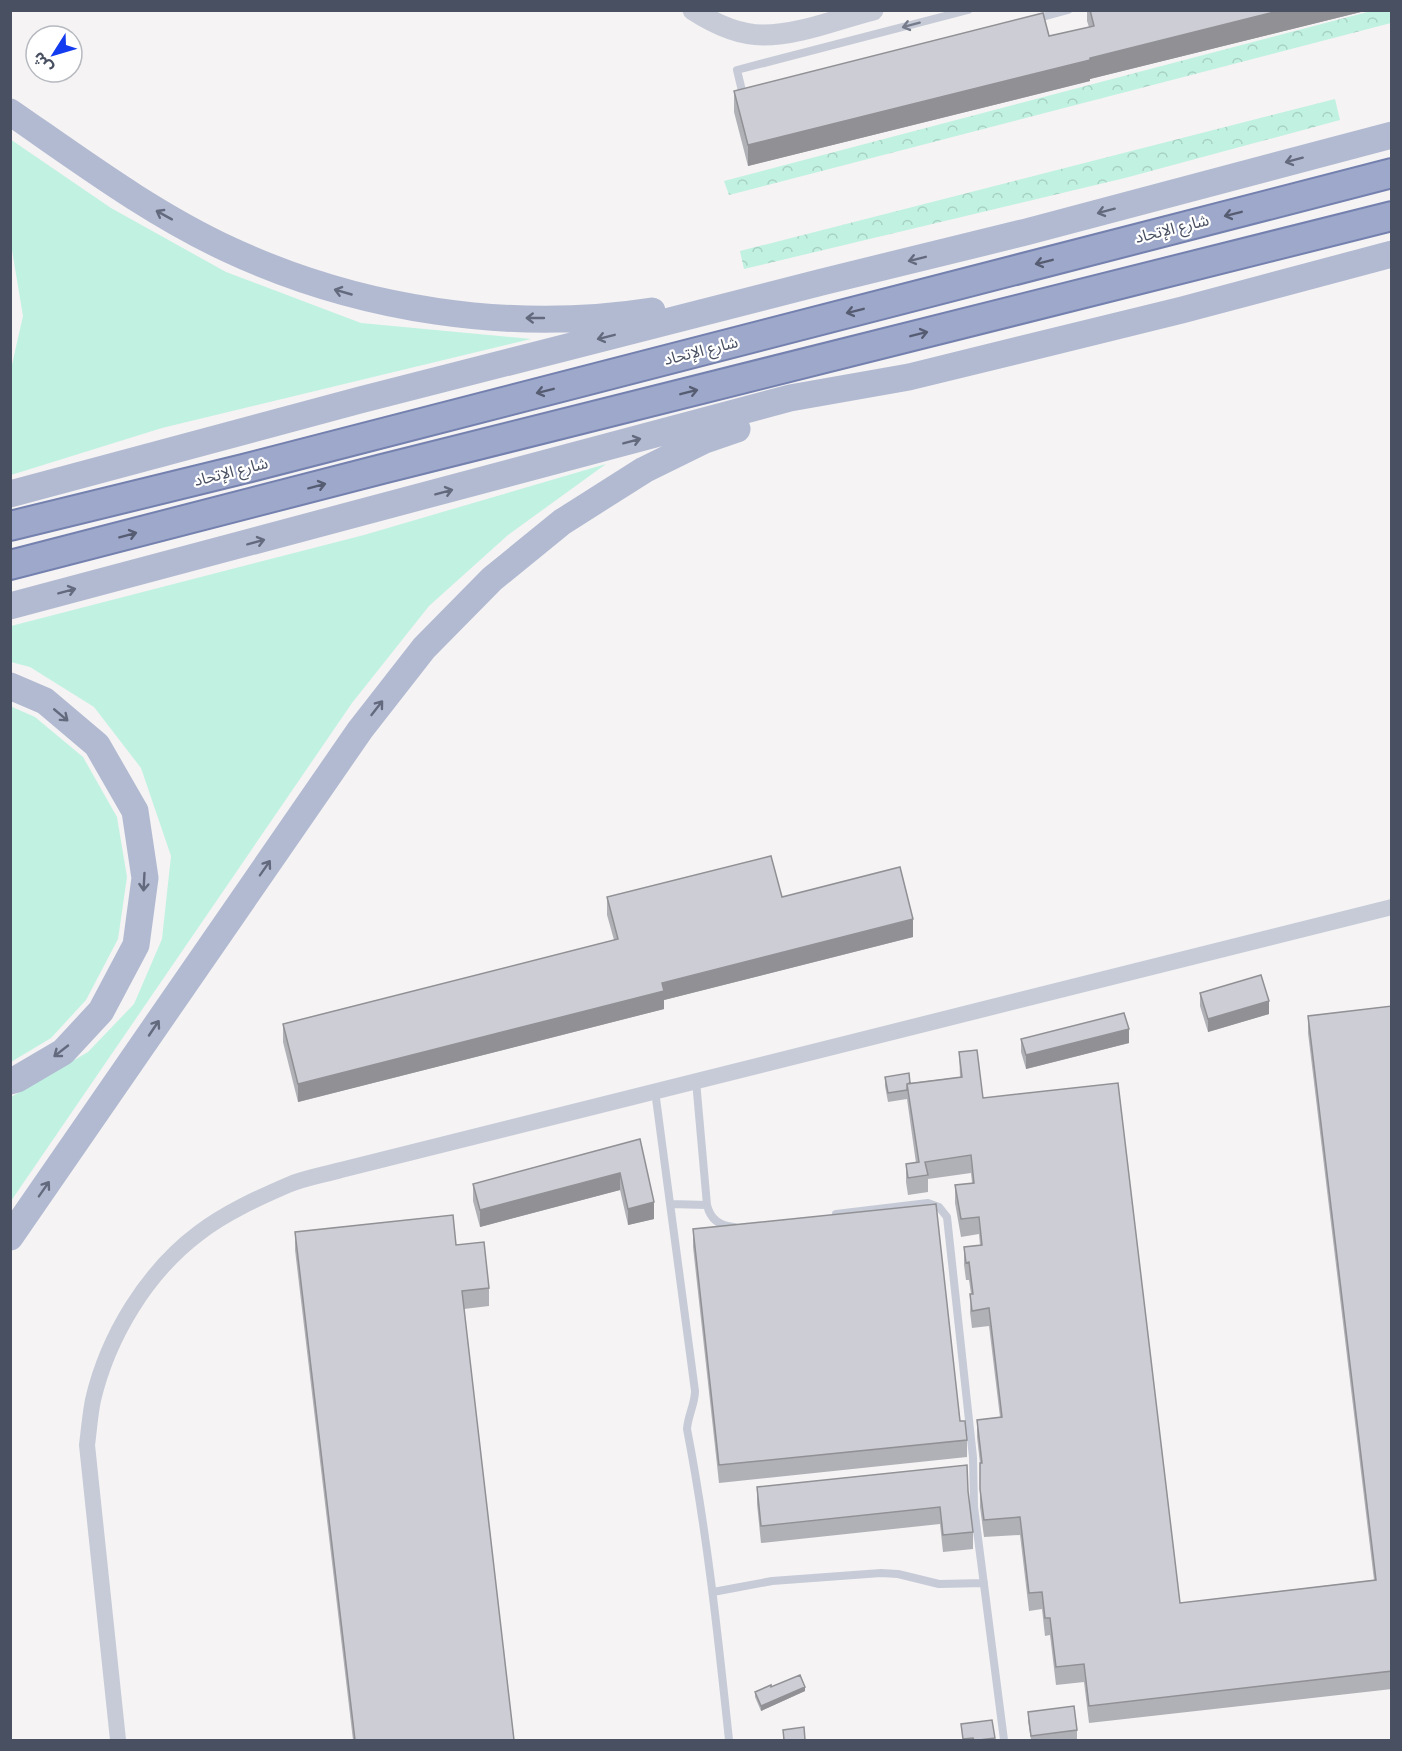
<svg xmlns="http://www.w3.org/2000/svg" width="1402" height="1751" font-family="'Nunito Sans','Noto Sans Arabic',sans-serif">
  <style>
    .green { fill: #c1f2e1 }
    .forest { fill: url(#forest-crowns) }
    .lines { fill: none; stroke-linecap: round; stroke-linejoin: round }
    .trunk-casing { stroke: #7481af; stroke-width: 32 }
    .service { stroke: #c6cbd7; stroke-width: 8 }
    .minor { stroke: #c6cbd7; stroke-width: 16 }
    .tertiary { stroke: #c6cbd7; stroke-width: 21 }
    .primary { stroke: #b2bad2; stroke-width: 27 }
    .trunk { stroke: #9ea8ca; stroke-width: 28 }
    .wall { fill: #b0b1b7 }
    .shaded-wall { fill: #909095 }
    .building { fill: #cdced5; stroke: #909095; stroke-width: 1.5 }
    .oneway { stroke: #757b8b }
    .oneway2 { stroke: #636a7e }
    .oneway3 { stroke: #565d72 }
    .labels { text-anchor: middle; dominant-baseline: central; stroke-width: 4.5; stroke-linejoin: round; paint-order: stroke }
    .street-label { font-size: 16px; fill: #495062; stroke: #fff }
  </style>
  <defs>
    <pattern id="forest-crowns" width="20" height="18" patternUnits="userSpaceOnUse" patternTransform="scale(1.5)"><rect width="20" height="18" fill="#c1f2e1"/><path d="M2 6a3 3 0 1 1 6 0M12 15a3 3 0 1 1 6 0" fill="none" stroke="#a7d1c4"/></pattern>
  </defs>
  <rect width="100%" height="100%" fill="#f5f3f3"/>
  <!-- green -->
  <path class="green" d="M10,139L111,208L226,272L361,323L531,339L162,428L11,475V369L23,316L11,244Z
    M606,464L508,535L429,606L352,703L11,1201V1097L88,1052L134,1004L162,939L171,856L141,768L94,707L30,667L11,662V626L364,535Z
    M10,706L35,717L83,757L117,817L127,877L118,939L86,1000L51,1038L11,1062Z"/>
  <!-- forest -->
  <path class="forest" d="M1375,10L1391,11V23L729,195L724,181Z
    M1335,99L1340,120L1125,178L744,269L740,251Z"/>
  <g class="lines">
    <!-- trunk casing -->
    <g class="trunk-casing">
      <path id="trunk" d="M10,526L243,469L1392,173
        M10,565L382,469L1392,216"/>
    </g>
    <!-- service -->
    <path class="service" d="M1035,19L1068,10
      M746,94L743,95L737,70L968,10
      M696,1081L707,1205C710,1218 719,1226 734,1227
      M655,1091L695,1391C695,1404 688,1415 687,1429C707,1532 718,1636 729,1740
      M670,1204L707,1205
      M836,1214L928,1203L939,1207L947,1217L973,1457L974,1507L1004,1740
      M713,1592L772,1581L881,1573L898,1574L939,1584L984,1583"/>
    <!-- minor -->
    <path class="minor" d="M118,1740L87,1445C89,1430 90,1415 93,1400C108,1336 147,1272 199,1233C225,1213 258,1198 288,1185C304,1178 323,1175 341,1170L1392,907"/>
    <!-- tertiary -->
    <path class="tertiary" d="M693,10C713,23 738,35 763,35C800,35 837,19 873,10"/>
    <!-- primary -->
    <path class="primary" d="M10,112C81,161 152,214 230,250C359,310 511,333 652,311
      M10,494L360,400L822,282L1026,232L1392,135
      M10,606L790,398L909,377L1182,310L1392,254
      M10,686L45,701L97,745L135,811L145,878L136,945L101,1011L63,1052L17,1079L10,1081
      M10,1237L360,730L424,648L492,579L562,522L644,470L705,440L737,429"/>
    <!-- trunk -->
    <use href="#trunk" class="trunk"/>
  </g>
  <!-- wall -->
  <path class="wall" d="M1087,10H1369L1090,79V81L748,166L734,112V91L1049,36L1089,27L1087,21Z
    M607,897H782L913,937L664,1000V1009L298,1102L283,1042V1024L614,940L607,915Z
    M1200,993L1269,1014L1208,1032L1200,1006Z
    M1392,1006V1689L1089,1723L1084,1682L1056,1685L1050,1635L1045,1636L1042,1609L1029,1611L1020,1535L984,1537L980,1507V1463L977,1437V1420L1000,1417L989,1326L972,1328L970,1312L971,1294L969,1280H966L964,1265V1247L980,1245L979,1234L961,1237L955,1203V1185L972,1183L971,1173L928,1179V1192L908,1195L906,1182V1164L916,1163L907,1099L888,1102L885,1086V1077L910,1083L960,1077L959,1052L983,1098L1180,1603L1374,1580L1308,1033V1016Z
    M1021,1039L1129,1043L1026,1069L1021,1052Z
    M640,1139L654,1219L628,1225L620,1190L480,1227L473,1201V1184Z
    M693,1229L960,1421L967,1440V1457L719,1483L693,1247Z
    M295,1232L456,1245L489,1288V1306L464,1309L514,1740H353L295,1250Z
    M757,1487L968,1491L973,1532V1549L943,1552L940,1524L761,1543L757,1504Z
    M805,1691L761,1711L755,1697V1692Z
    M1028,1712L1077,1730V1739L1067,1740H1031L1028,1721Z
    M992,1720L995,1740H963L961,1724Z"/>
  <!-- shaded-wall -->
  <path class="shaded-wall" d="M1282,10H1369L1090,79V81L748,166V145L1090,58Z
    M913,919V937L664,1000V1009L298,1102V1084L662,983Z
    M1269,1001V1014L1208,1032V1019Z
    M1129,1029V1043L1026,1069V1055Z
    M620,1173V1190L480,1227V1210Z
    M654,1202V1219L628,1225V1209Z
    M805,1687V1691L761,1711V1706Z"/>
  <!-- building -->
  <path class="building" d="M1090,10H1282L1090,58V60L748,145L734,91L1043,13L1049,36L1094,26Z
    M771,856L782,897L900,867L913,919L662,983L664,991L298,1084L283,1024L618,939L607,897Z
    M1261,975L1269,1001L1208,1019L1200,993Z
    M1392,1006V1671L1089,1706L1084,1664L1056,1667L1050,1618H1045L1042,1592L1029,1593L1020,1517L984,1520L980,1489V1463H982L977,1420L1002,1417L989,1308L972,1311L970,1294H973L969,1262L966,1263L964,1247L982,1245L979,1217L961,1219L955,1185L974,1183L971,1155L925,1162L928,1175L908,1178L906,1164L919,1162L907,1084L962,1077L959,1052L977,1050L983,1098L1118,1083L1180,1603L1376,1580L1308,1016Z
    M1124,1013L1129,1029L1026,1055L1021,1039Z
    M909,1073L910,1083L907,1084V1090L888,1093L885,1077Z
    M640,1139L654,1202L628,1209L620,1173L480,1210L473,1184Z
    M936,1204L960,1421H965L967,1440L719,1465L693,1229Z
    M453,1215L456,1245L484,1242L489,1288L462,1291L514,1740H355L295,1232Z
    M967,1465L968,1491L973,1532L943,1535L940,1507L761,1526L757,1487Z
    M800,1675L805,1687L761,1706L755,1692L771,1685V1687Z
    M1074,1706L1077,1730L1031,1736L1028,1712Z
    M992,1720L995,1738L979,1740H974L973,1738L963,1739L961,1724Z
    M804,1727L805,1740H784L783,1730Z"/>
  <!-- one-way arrows -->
  <defs><path id="oneway-shaft" d="M-6 0H5M1.5-3L5.5 0L1.5 3" fill="none" stroke-width="1.6" stroke-linecap="round" stroke-linejoin="round" transform="scale(1.5)"/></defs>
  <use class="oneway" href="#oneway-shaft" transform="translate(911 25) rotate(165)"/>
  <g class="oneway2">
    <use href="#oneway-shaft" transform="translate(1294 160) rotate(165)"/>
    <use href="#oneway-shaft" transform="translate(1106 211) rotate(165)"/>
    <use href="#oneway-shaft" transform="translate(164 215) rotate(-151)"/>
    <use href="#oneway-shaft" transform="translate(917 259) rotate(166)"/>
    <use href="#oneway-shaft" transform="translate(343 292) rotate(-164)"/>
    <use href="#oneway-shaft" transform="translate(535 318) rotate(180)"/>
    <use href="#oneway-shaft" transform="translate(606 337) rotate(166)"/>
    <use href="#oneway-shaft" transform="translate(632 441) rotate(-15)"/>
    <use href="#oneway-shaft" transform="translate(444 492) rotate(-15)"/>
    <use href="#oneway-shaft" transform="translate(256 542) rotate(-15)"/>
    <use href="#oneway-shaft" transform="translate(67 591) rotate(-15)"/>
    <use href="#oneway-shaft" transform="translate(377 708) rotate(-52)"/>
    <use href="#oneway-shaft" transform="translate(61 715) rotate(40)"/>
    <use href="#oneway-shaft" transform="translate(265 868) rotate(-55)"/>
    <use href="#oneway-shaft" transform="translate(144 882) rotate(93)"/>
    <use href="#oneway-shaft" transform="translate(154 1028) rotate(-56)"/>
    <use href="#oneway-shaft" transform="translate(61 1051) rotate(142)"/>
    <use href="#oneway-shaft" transform="translate(44 1189) rotate(-55)"/>
  </g>
  <g class="oneway3">
    <use href="#oneway-shaft" transform="translate(1233 214) rotate(166)"/>
    <use href="#oneway-shaft" transform="translate(1044 262) rotate(166)"/>
    <use href="#oneway-shaft" transform="translate(855 311) rotate(166)"/>
    <use href="#oneway-shaft" transform="translate(919 334) rotate(-14)"/>
    <use href="#oneway-shaft" transform="translate(545 391) rotate(166)"/>
    <use href="#oneway-shaft" transform="translate(689 392) rotate(-14)"/>
    <use href="#oneway-shaft" transform="translate(317 486) rotate(-15)"/>
    <use href="#oneway-shaft" transform="translate(128 535) rotate(-15)"/>
  </g>
  <g class="labels">
    <!-- street labels -->
    <g class="street-label">
      <text transform="translate(1172 229) rotate(-14)">شارع الإتحاد</text>
      <text transform="translate(701 351) rotate(-14)">شارع الإتحاد</text>
      <text transform="translate(231 472) rotate(-14)">شارع الإتحاد</text>
    </g>
  </g>
  <!-- border -->
  <rect width="1402" height="1751" fill="none" stroke="#495062" stroke-width="24"/>
  <!-- north arrow -->
  <g transform="translate(54 54) rotate(233)"><circle r="28" fill="#ffffff" stroke="#b6b9c0" stroke-width="1.5"/>
  <path d="M0-4.5L10 22L0 15L-10 22Z" fill="#133bef"/>
  <text y="-9" font-size="16" font-weight="bold" text-anchor="middle" fill="#495062">ش</text>
  </g>
</svg>
